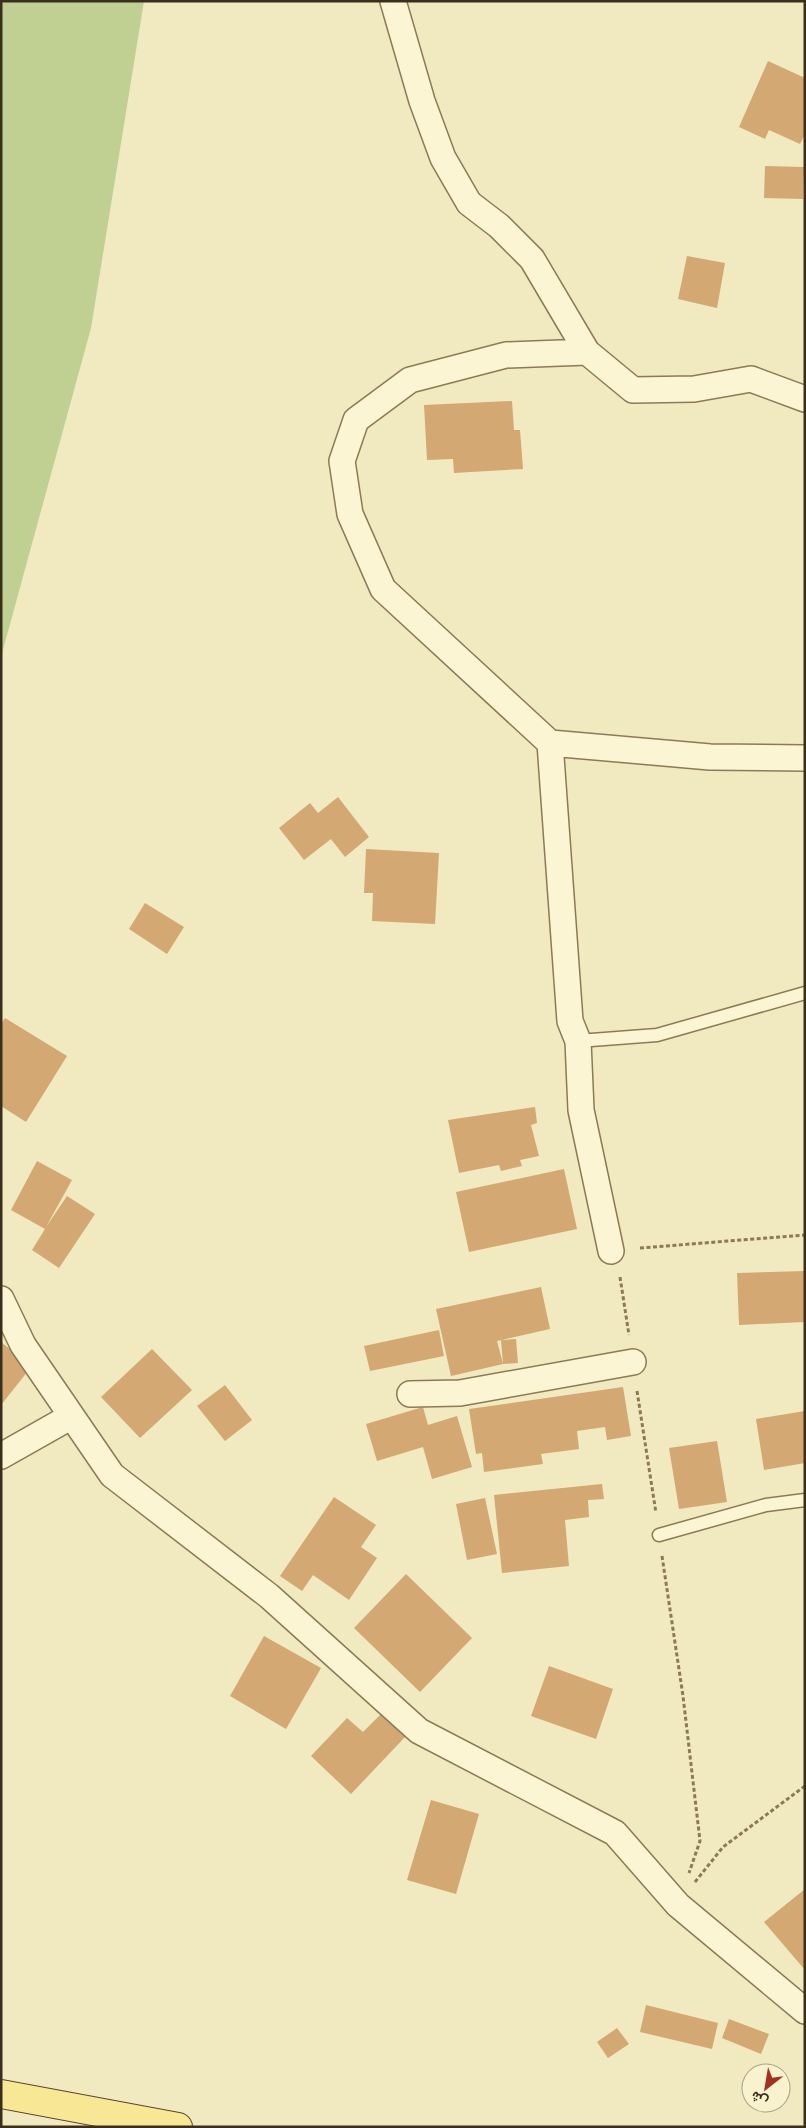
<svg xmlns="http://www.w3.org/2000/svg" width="806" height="2128" font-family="'Source Serif 4',Vazirmatn,serif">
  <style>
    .green { fill: #c0d092 }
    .building { fill: #d3a872 }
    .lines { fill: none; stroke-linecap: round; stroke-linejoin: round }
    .lane-casing { stroke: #8c7a56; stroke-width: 15 }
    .street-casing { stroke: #8c7a56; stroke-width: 28 }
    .primary-casing { stroke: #59472b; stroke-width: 30 }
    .path { stroke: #8c7a56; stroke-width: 3; stroke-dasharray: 4 2.5; stroke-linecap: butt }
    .lane { stroke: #fbf5d3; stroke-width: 12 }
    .street { stroke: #fbf5d3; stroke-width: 25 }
    .primary { stroke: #f8e794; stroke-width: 28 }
  </style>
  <rect width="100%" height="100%" fill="#f1e9bf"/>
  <!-- green -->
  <path class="green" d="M1,1H144L91,328L1,657Z"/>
  <!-- building -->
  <path class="building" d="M768,61L805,78V134L800,144L769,130L765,139L739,127Z
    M765,166L804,167L803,199L764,198Z
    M687,256L725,263L717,308L678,299Z
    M512,401L514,430H520L523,469L454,473L453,459L427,460L424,405Z
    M338,797L369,837L345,857L331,839L304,860L279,828L310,803L318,813Z
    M366,849L439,853L435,924L372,921L373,893H364Z
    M145,903L184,927L167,954L129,929Z
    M5,1018L67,1056L26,1122L1,1106V1024Z
    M535,1107L537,1123L531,1125L539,1156L520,1160L522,1166L501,1171L499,1165L459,1173L448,1120Z
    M37,1161L72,1180L46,1227L67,1196L95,1214L59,1268L32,1250L45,1229L11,1210Z
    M564,1169L577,1229L469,1252L456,1192Z
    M805,1271V1322L739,1325L737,1273Z
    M541,1287L550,1329L497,1341L503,1364L451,1376L436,1309Z
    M439,1330L444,1356L370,1371L364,1346Z
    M516,1339L518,1363L503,1364L501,1340Z
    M1,1342L32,1366L1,1405Z
    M152,1349L192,1390L140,1438L101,1397Z
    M225,1385L252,1420L225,1441L197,1406Z
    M623,1387L631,1436L607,1440L605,1427L577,1431L579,1449L541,1454L543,1464L484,1472L482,1453L476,1454L469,1409Z
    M423,1407L428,1425L457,1416L472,1467L432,1479L423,1447L377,1461L366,1424Z
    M805,1411V1463L764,1470L756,1419Z
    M717,1441L727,1502L679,1509L669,1448Z
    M602,1484L604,1499L588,1500L589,1517L565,1520L569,1566L502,1573L494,1495Z
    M334,1497L376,1525L361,1547L377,1558L349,1600L313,1575L302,1591L280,1576Z
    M485,1498L497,1554L467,1560L456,1504Z
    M406,1574L472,1638L420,1692L354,1628Z
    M264,1636L321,1668L286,1729L230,1696Z
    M549,1666L613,1689L596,1739L531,1716Z
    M382,1713L406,1736L351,1794L311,1756L347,1718L363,1732Z
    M431,1800L479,1814L456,1894L407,1880Z
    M805,1889V1970L764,1922Z
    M646,2005L718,2023L712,2049L640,2032Z
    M729,2019L769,2034L761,2054L722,2038Z
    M617,2028L629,2044L608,2058L597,2042Z"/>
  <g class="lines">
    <!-- lane casing -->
    <g class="lane-casing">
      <path id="lane" d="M578,1041L657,1035L805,993
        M659,1535L766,1505L805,1500"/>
    </g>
    <!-- street casing -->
    <g class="street-casing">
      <path id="street" d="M393,1L422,101L443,158L469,203L499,226L532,259L587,352L633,390L694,389L751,379L805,399
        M587,352L506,355L410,380L356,420L342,461L350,514L383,589L550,743L710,757L805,758
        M550,743L570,1021L578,1041L581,1110L611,1251
        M1,1299L23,1345L112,1475L269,1596L419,1731L615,1833L678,1905L805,2011
        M410,1394L460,1393L633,1362
        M1,1456L70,1417"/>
    </g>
    <!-- primary casing -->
    <g class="primary-casing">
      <path id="primary" d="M1,2094L178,2127"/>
    </g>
    <!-- path -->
    <path class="path" d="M640,1248L805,1235
      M620,1277L629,1335
      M637,1391L656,1513
      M662,1556L683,1696L700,1841L689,1873
      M695,1882L723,1847L805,1786"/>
    <!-- lane -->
    <use href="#lane" class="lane"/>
    <!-- street -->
    <use href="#street" class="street"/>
    <!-- primary -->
    <use href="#primary" class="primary"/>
  </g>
  <!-- border -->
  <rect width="806" height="2128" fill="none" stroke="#3a2f1c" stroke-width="5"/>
  <!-- north arrow -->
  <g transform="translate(766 2088) rotate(211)"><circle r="24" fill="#f8f2cf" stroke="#aca487"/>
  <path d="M0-4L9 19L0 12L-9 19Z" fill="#a03221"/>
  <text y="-8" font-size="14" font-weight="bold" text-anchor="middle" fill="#3a2f1c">ش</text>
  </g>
</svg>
